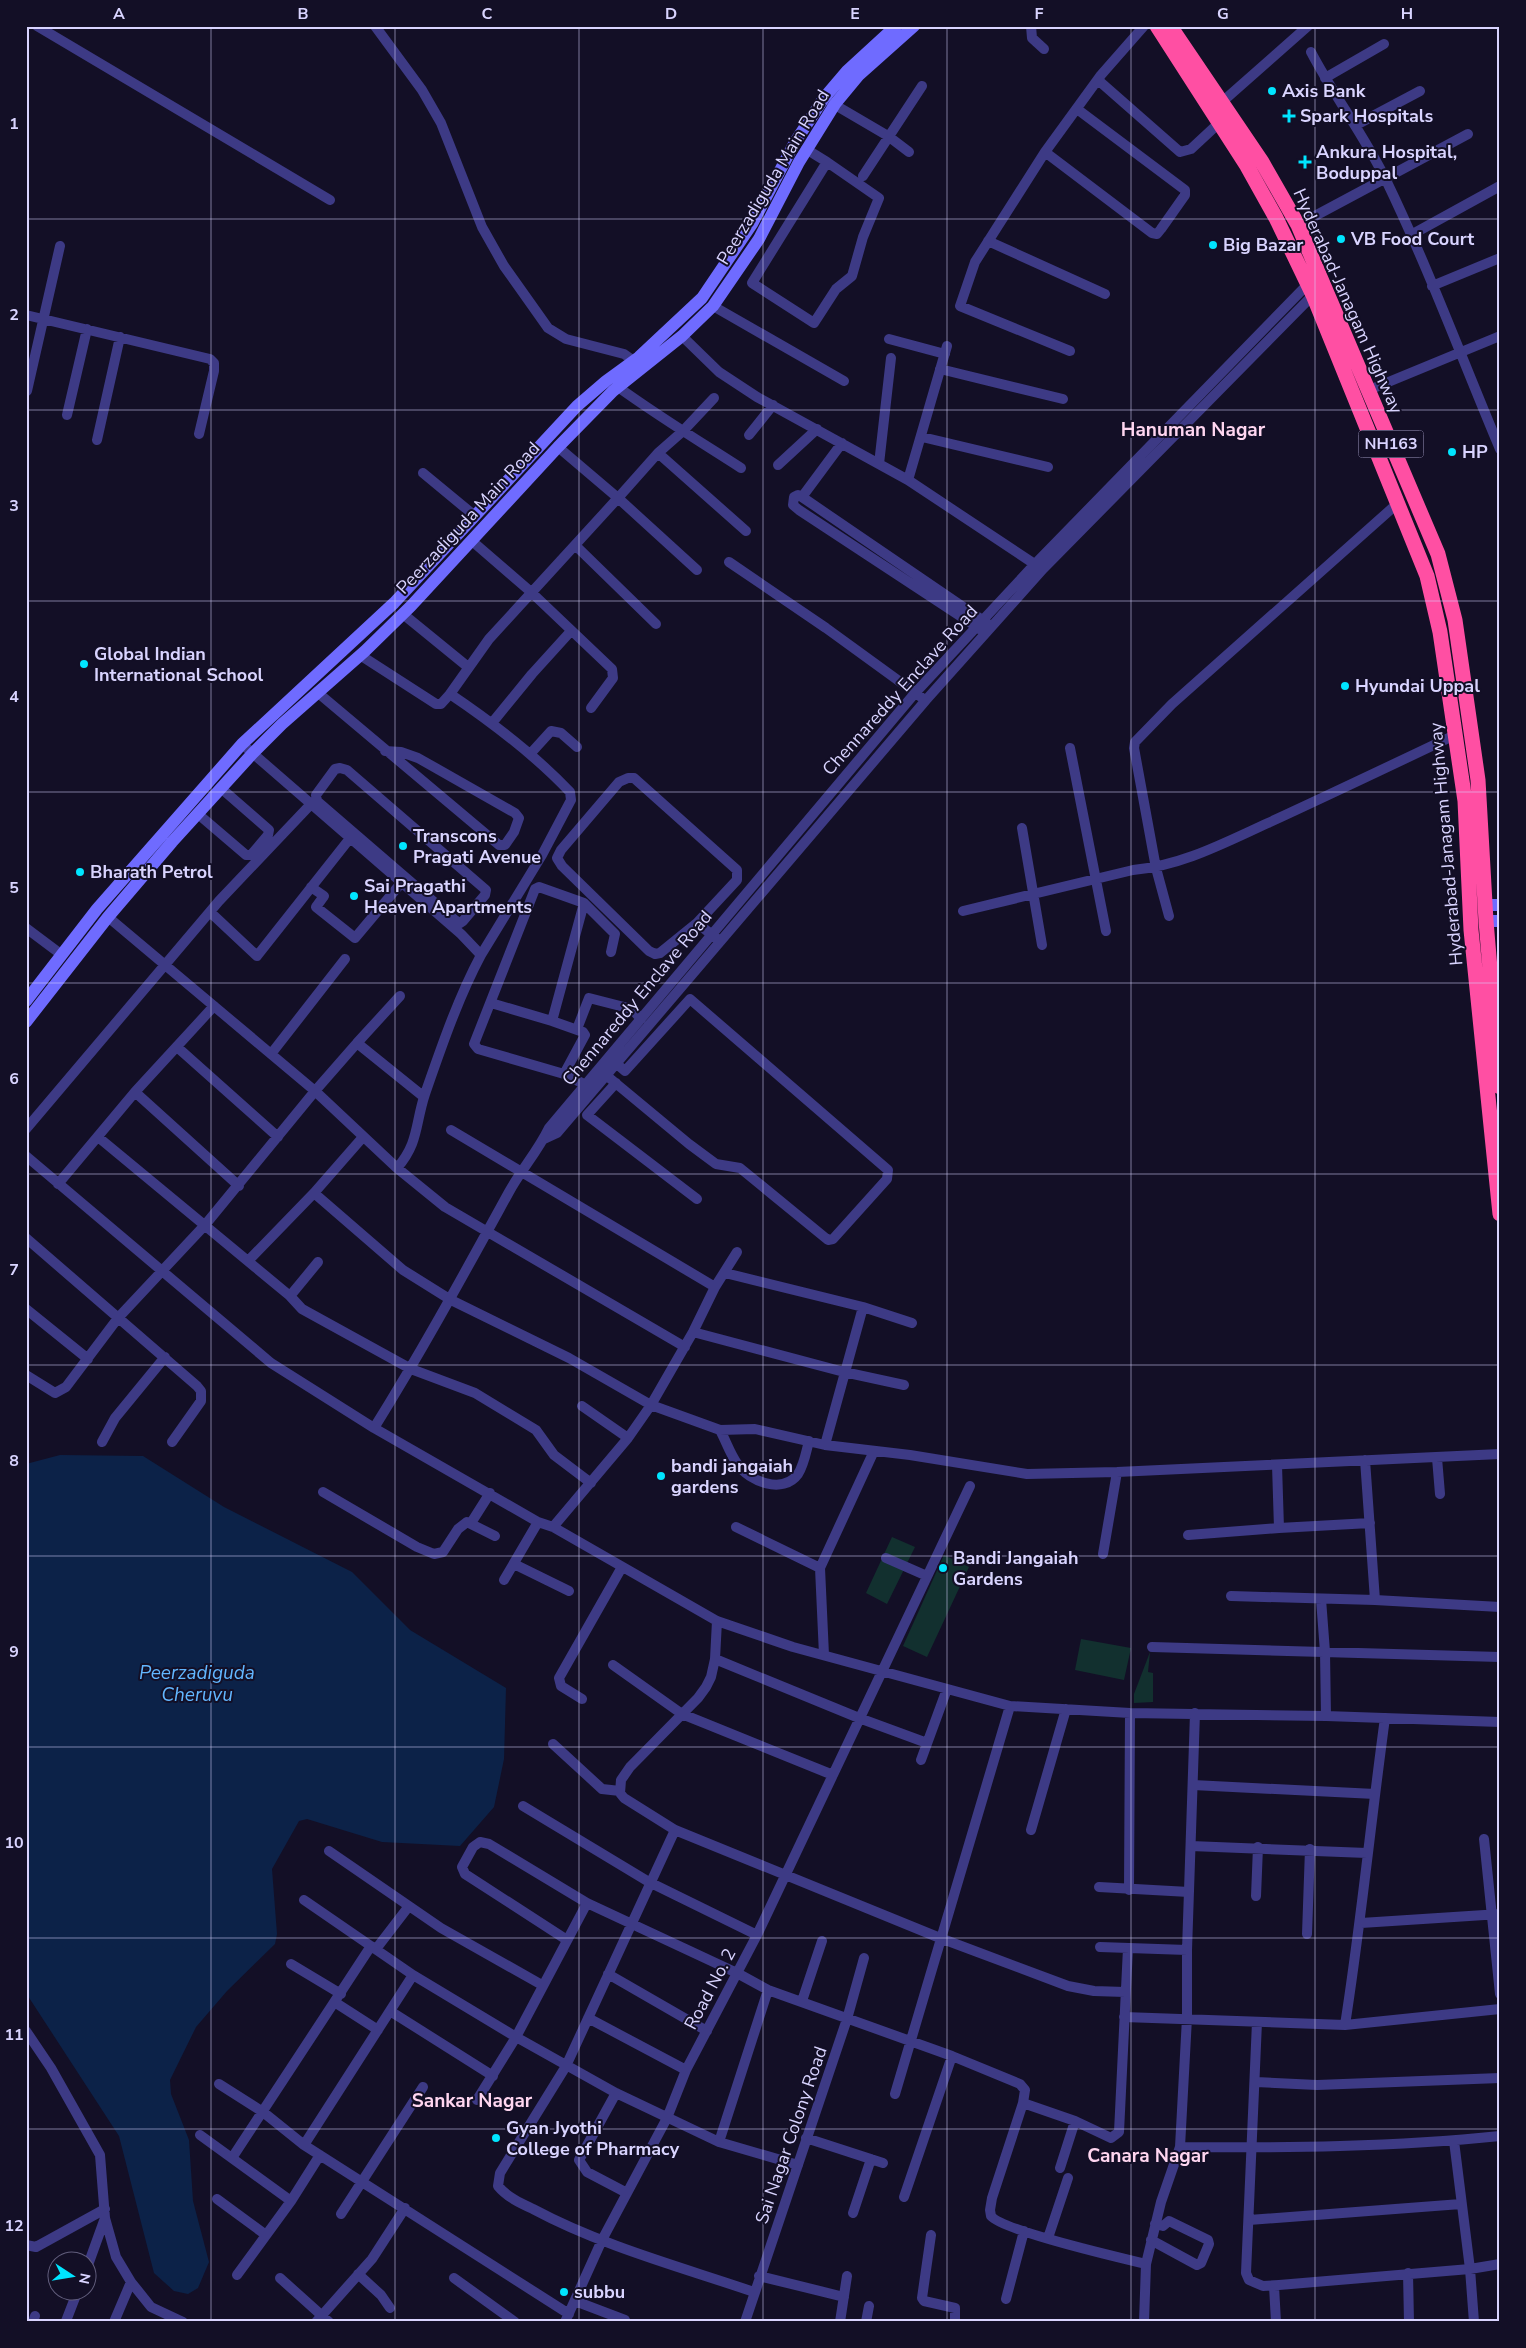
<svg xmlns="http://www.w3.org/2000/svg" width="1526" height="2348" font-family="'Nunito Sans',sans-serif">
  <style>
    .green { fill: #12302f }
    .water { fill: #0c2248 }
    .lines { fill: none; stroke-linecap: round; stroke-linejoin: round }
    .street { stroke: #3d3a85; stroke-width: 10 }
    .secondary { stroke: #6f6bff; stroke-width: 12 }
    .highway { stroke: #ff4fa3; stroke-width: 15 }
    .grid { fill: none; stroke: #d9d4ff; stroke-width: 1; stroke-opacity: 0.55 }
    .poi-dot { fill: #00e5ff; stroke: #130f26; stroke-width: 2 }
    .labels { text-anchor: middle; dominant-baseline: central; stroke-width: 4; stroke-linejoin: round; paint-order: stroke }
    .shield { fill: #130f26; stroke: #9e99be; stroke-width: 1 }
    .shield-label { font-size: 16px; font-weight: bold; fill: #d9d4ff }
    .poi-label { font-size: 18px; font-weight: bold; fill: #d9d4ff; stroke: #130f26; text-anchor: start }
    .street-label { font-size: 18px; fill: #d9d4ff; stroke: #130f26 }
    .neighbourhood-label { font-size: 19px; font-weight: bold; fill: #ffd6f0; stroke: #130f26 }
    .water-label { font-size: 19px; font-style: italic; fill: #62b6ff; stroke: #130f26 }
    .neatline { fill: none; stroke: #d9d4ff; stroke-width: 2 }
    .grid-label { font-size: 16px; text-anchor: middle; font-weight: bold; fill: #d9d4ff }
  </style>
  <rect width="100%" height="100%" fill="#130f26"/>
  <!-- green -->
  <path class="green" d="M892,1537L915,1547L887,1604L866,1593Z
    M944,1555L969,1567L927,1657L903,1646Z
    M1081,1639L1131,1648L1124,1680L1075,1670Z
    M1150,1652L1148,1672L1153,1673V1702L1134,1703V1694Z"/>
  <!-- water -->
  <path class="water" d="M60,1455L143,1456L224,1507L352,1572L410,1630L506,1688L504,1759L494,1807L460,1846L382,1842L307,1819L299,1821L272,1869L277,1934L275,1944L227,1991L196,2027L170,2080L171,2094L189,2140L193,2201L209,2262L198,2288L188,2294L174,2291L154,2273L119,2136L26,1993V1464Z"/>
  <g class="lines">
    <!-- street -->
    <path class="street" d="M37,26L330,200
      M375,26L422,90L441,123L482,227L504,266L548,328L566,339L624,354L634,361
      M1031,26L1032,38L1044,49
      M1311,52C1334,96 1364,135 1386,180C1428,267 1462,359 1500,449
      M1325,78L1384,44
      M1098,80L1180,152L1191,149L1219,123
      M830,102L888,136L909,152
      M1222,102L1308,26
      M1356,125L1420,91
      M806,149L827,162L752,283L814,323L836,289L852,276L863,237L879,198L827,162
      M1045,152L1152,233L1157,234L1161,229L1185,195V190L1077,109
      M863,176L922,86
      M1298,225L1468,134
      M1411,235L1500,186
      M988,241L1105,294
      M1432,286L1500,258
      M713,306L844,381
      M26,315L210,359L214,363V371L199,434
      M682,336L719,372L757,397L908,480L1039,567
      M889,339L945,354
      M1070,351L960,306L975,262L1045,152L1101,75L1144,26
      M940,369L1063,399
      M618,387C658,416 699,441 741,468
      M1369,390L1500,336
      M27,391L60,246
      M67,415L87,329
      M749,435L773,405
      M922,437L1048,467
      M97,440L120,337
      M658,453L746,531
      M879,464L891,358
      M778,465L817,429
      M423,473L475,516
      M908,480L947,346
      M802,497L842,443
      M472,541L531,592L612,669L613,678L591,708
      M576,546L656,624
      M729,562L826,628L921,697
      M697,570L618,498L658,453L683,431L714,398
      M403,614L468,667
      M983,631L799,510L793,505L794,497L798,495L802,497L988,624
      M360,655L436,704H441L450,694C493,723 534,754 570,792L571,800L542,855L481,955
      M317,692L499,845H505L514,832L519,818L515,813L418,758L401,752L385,751
      M450,694L489,639L618,498L558,447
      M492,723L532,674L571,631
      M242,744L461,934L481,955C458,998 441,1048 425,1094C415,1124 419,1143 397,1168
      M1070,748L1106,931
      M531,753L551,731L561,733L577,747
      M340,768L347,770L486,890L485,895L463,921L460,923L455,920L317,801L316,795L335,769Z
      M198,814L246,855H251L268,835L269,830L222,789
      M1022,828L1042,945
      M311,887L324,896L316,907L355,938L402,882
      M963,911L1133,870C1181,866 1224,843 1268,823C1331,794 1394,764 1457,734
      M210,912L257,956L351,837
      M1169,916L1156,868L1134,748L1135,742L1172,704L1398,503
      M108,917L315,1091L397,1168L445,1207L685,1347
      M697,923L660,953L655,954L649,951L562,866L557,858L561,850L619,782L628,778H634L737,870V880L697,923L716,938
      M26,928L62,955
      M491,1003L552,1021
      M577,1029L589,998L632,1009L641,1019
      M357,1043L400,996
      M177,1047L278,1137
      M271,1054L345,959
      M601,1071L689,1144L716,1164L740,1168L828,1240L833,1239L887,1179L888,1170L690,999L625,1071L611,1059
      M564,1074L478,1049L474,1044L535,889L539,887L584,903
      M616,1083L587,1115L697,1199
      M590,1087L564,1074L585,1035L583,1032L552,1021L584,903L615,934L611,952
      M135,1092L239,1186
      M26,1129L219,901L312,803
      M451,1130L715,1287
      M98,1137L290,1296L318,1262
      M544,1139L557,1133L926,700L1043,569L1313,295
      M26,1156L271,1363L374,1428L538,1522L553,1527L717,1621L793,1647L1010,1706L1130,1713L1326,1716L1500,1722
      M58,1184L135,1092L214,1006
      M314,1193L403,1270L451,1300L569,1358L651,1405L720,1430L755,1429L825,1445L863,1307
      M26,1238L197,1386L201,1391V1401L172,1442
      M249,1260L314,1193L363,1137
      M725,1273L863,1307L912,1323
      M290,1296L302,1309L411,1369L475,1393L536,1430L554,1455L591,1483
      M26,1309L88,1359
      M693,1332L844,1372L904,1385
      M26,1375L55,1393L66,1387L118,1318L205,1225L315,1091L357,1043L424,1097
      M582,1406L628,1438
      M374,1428C422,1351 465,1272 509,1192C521,1170 538,1151 549,1128L915,693L1035,564L1307,285
      M720,1430C726,1441 730,1454 738,1465C749,1481 783,1495 798,1474C804,1465 806,1452 809,1441
      M102,1442L115,1418L165,1357
      M825,1445L910,1455L1027,1474L1117,1472L1500,1454
      M1437,1458L1440,1494
      M1365,1460L1375,1600L1500,1607
      M323,1492L417,1547L434,1554L443,1552L458,1529L467,1522L495,1536
      M471,1523L490,1493
      M553,1527L628,1438L651,1405L693,1332L715,1287L737,1252
      M736,1527L820,1568
      M1279,1528L1370,1523
      M1188,1535L1279,1528L1277,1465
      M1103,1554L1117,1472
      M886,1558L927,1576
      M514,1564L569,1591
      M504,1580L538,1522
      M1231,1596L1375,1600
      M1321,1599L1325,1652L1326,1716
      M717,1621L715,1659L711,1677L706,1687L698,1698L630,1767L621,1780L620,1793L624,1798L675,1830L940,1938L1068,1986L1094,1991L1125,1992
      M1152,1647L1500,1657
      M824,1655L820,1568L874,1451
      M715,1659L859,1718L927,1743
      M613,1665L682,1714L833,1775
      M582,1699L561,1686L559,1678L622,1567
      M553,1744L602,1789L620,1791
      M921,1760L947,1689
      M1193,1785L1375,1794
      M523,1806L649,1882L757,1935
      M675,1830L566,2066L500,2173L498,2186C507,2197 520,2203 533,2209C602,2246 681,2267 754,2292
      M1031,1830L1066,1709
      M1484,1839L1500,1994
      M1191,1846L1367,1853
      M329,1851L441,1928L542,1985
      M1099,1887L1189,1892
      M1129,1890L1130,1713
      M1256,1896L1258,1847
      M304,1900L413,1975L516,2037L616,2093L719,2142L798,2165
      M1361,1923L1500,1914
      M1307,1934L1310,1849
      M567,1940L465,1874L462,1867L473,1847L480,1842L489,1844L587,1903L737,1973L768,1990L952,2056L1020,2084L1025,2090L1023,2103L992,2198L990,2210L991,2216C1003,2231 1121,2258 1146,2264
      M1100,1947L1187,1950
      M376,1949L409,1906
      M291,1964L341,1994
      M608,1974L707,2031
      M802,2001L822,1941
      M336,2003L378,2030
      M390,2011L493,2076
      M1124,2017L1345,2025L1500,2009
      M588,2018L686,2070
      M1257,2022L1246,2273L1249,2280L1263,2286L1279,2285L1470,2269L1500,2264
      M1345,2025C1361,1923 1371,1820 1385,1718
      M26,2031L51,2068L100,2155L105,2218L116,2257L131,2282L151,2307L183,2322
      M1256,2082L1317,2085L1500,2078
      M219,2084L263,2112L304,2145L569,2314
      M616,2093L579,2160L587,2172L627,2193
      M895,2094L1010,1706
      M477,2100L516,2037L587,1903
      M1023,2103L1075,2121L1111,2138L1119,2132L1128,1948
      M200,2135L291,2201
      M806,2138L883,2163
      M1454,2141L1470,2269L1474,2322
      M719,2142L768,1990
      M304,2145L413,1975
      M1180,2147C1286,2148 1394,2147 1500,2136
      M232,2158L371,1946
      M1060,2168L1075,2121
      M904,2197L952,2056
      M217,2199L266,2235
      M853,2213L871,2159
      M341,2214L423,2087
      M1249,2220L1461,2204
      M931,2235L922,2298L924,2301L955,2308V2322
      M1048,2238L1068,2178
      M1151,2240L1197,2265L1201,2263L1209,2244L1208,2240L1169,2221L1163,2226L1155,2224
      M26,2245L36,2247L105,2209
      M88,2265L105,2218
      M1408,2273L1409,2322
      M358,2274L381,2295L390,2308
      M237,2275L291,2201L320,2155
      M759,2276L844,2297
      M280,2278L329,2322
      M454,2278L515,2322
      M1274,2286L1276,2322
      M1006,2299L1024,2231
      M575,2301L625,2320
      M66,2321L78,2290
      M33,2322L35,2316
      M114,2322L131,2282
      M316,2322L372,2259L405,2208
      M565,2322L602,2240L667,2118L686,2070L757,1935L970,1486
      M745,2322L847,2019L864,1958
      M840,2322L847,2276
      M866,2322L869,2306
      M1144,2322L1146,2264L1161,2202L1180,2147L1187,2018V1950L1195,1713"/>
    <!-- secondary -->
    <path class="secondary" d="M1486,905H1500
      M1486,921H1500
      M26,1001L97,909L242,744L394,603L577,406L606,381L639,357L702,298L752,224L795,142L824,98L847,71L896,26
      M26,1022L108,917L172,842L253,753L282,724L365,651L411,606L558,447L613,391L682,336L713,306L759,239L799,162L835,104L859,75L914,26"/>
    <!-- highway -->
    <path class="highway" d="M1157,26L1247,166L1276,218L1313,295L1427,576L1440,632L1465,801L1471,930L1500,1214
      M1170,26L1262,162L1298,225L1438,554L1455,620L1478,780L1486,921L1500,1087"/>
  </g>
  <!-- grid -->
  <path class="grid" d="M211,26V2322M395,26V2322M579,26V2322M763,26V2322M947,26V2322M1131,26V2322M1315,26V2322M26,219H1500M26,410H1500M26,601H1500M26,792H1500M26,983H1500M26,1174H1500M26,1365H1500M26,1556H1500M26,1747H1500M26,1938H1500M26,2129H1500"/>
  <!-- markers -->
  <g class="poi-dot">
    <circle cx="1272" cy="91" r="5"/>
    <path d="M1286.5 108.5h5v5h5v5h-5v5h-5v-5h-5v-5h5z"/>
    <path d="M1302.5 154.5h5v5h5v5h-5v5h-5v-5h-5v-5h5z"/>
    <circle cx="1341" cy="239" r="5"/>
    <circle cx="1213" cy="245" r="5"/>
    <circle cx="1452" cy="452" r="5"/>
    <circle cx="84" cy="664" r="5"/>
    <circle cx="1345" cy="686" r="5"/>
    <circle cx="403" cy="846" r="5"/>
    <circle cx="80" cy="872" r="5"/>
    <circle cx="354" cy="896" r="5"/>
    <circle cx="661" cy="1476" r="5"/>
    <circle cx="943" cy="1568" r="5"/>
    <circle cx="496" cy="2138" r="5"/>
    <circle cx="564" cy="2292" r="5"/>
  </g>
  <g class="labels">
    <!-- shield labels -->
    <rect class="shield" x="1358.5" y="430.5" width="65" height="27" rx="4"/>
    <g class="shield-label">
      <text x="1391" y="444">NH163</text>
    </g>
    <!-- poi labels -->
    <g class="poi-label">
      <text x="1282" y="91">Axis Bank</text>
      <text x="1300" y="116">Spark Hospitals</text>
      <text x="1316" y="152">Ankura Hospital,<tspan x="1316" dy="21">Boduppal</tspan></text>
      <text x="1351" y="239">VB Food Court</text>
      <text x="1223" y="245">Big Bazar</text>
      <text x="1462" y="452">HP</text>
      <text x="94" y="654">Global Indian<tspan x="94" dy="21">International School</tspan></text>
      <text x="1355" y="686">Hyundai Uppal</text>
      <text x="413" y="836">Transcons<tspan x="413" dy="21">Pragati Avenue</tspan></text>
      <text x="90" y="872">Bharath Petrol</text>
      <text x="364" y="886">Sai Pragathi<tspan x="364" dy="21">Heaven Apartments</tspan></text>
      <text x="671" y="1466">bandi jangaiah<tspan x="671" dy="21">gardens</tspan></text>
      <text x="953" y="1558">Bandi Jangaiah<tspan x="953" dy="21">Gardens</tspan></text>
      <text x="506" y="2128">Gyan Jyothi<tspan x="506" dy="21">College of Pharmacy</tspan></text>
      <text x="574" y="2292">subbu</text>
    </g>
    <!-- street labels -->
    <g class="street-label">
      <text transform="translate(773 177) rotate(-59)">Peerzadiguda Main Road</text>
      <text transform="translate(1348 301) rotate(66)">Hyderabad-Janagam Highway</text>
      <text transform="translate(468 518) rotate(-47)">Peerzadiguda Main Road</text>
      <text transform="translate(900 690) rotate(-48)">Chennareddy Enclave Road</text>
      <text transform="translate(1446 844) rotate(-95)">Hyderabad-Janagam Highway</text>
      <text transform="translate(637 998) rotate(-50)">Chennareddy Enclave Road</text>
      <text transform="translate(710 1989) rotate(-62)">Road No. 2</text>
      <text transform="translate(791 2135) rotate(-71)">Sai Nagar Colony Road</text>
    </g>
    <!-- neighbourhood labels -->
    <g class="neighbourhood-label">
      <text x="1193" y="430">Hanuman Nagar</text>
      <text x="472" y="2101">Sankar Nagar</text>
      <text x="1148" y="2156">Canara Nagar</text>
    </g>
    <!-- water labels -->
    <g class="water-label">
      <text x="197" y="1673">Peerzadiguda<tspan x="197" dy="22">Cheruvu</tspan></text>
    </g>
  </g>
  <!-- border -->
  <rect width="1526" height="2348" fill="none" stroke="#130f26" stroke-width="55"/>
  <!-- north arrow -->
  <g transform="translate(72 2276) rotate(102)"><circle r="24" fill="#130f26" stroke="#625e7d"/>
  <path d="M0-4L9 19L0 12L-9 19Z" fill="#00e5ff"/>
  <text y="-8" font-size="14" font-weight="bold" text-anchor="middle" fill="#d9d4ff">N</text>
  </g>
  <rect x="28" y="28" width="1470" height="2292" class="neatline"/>
  <g class="grid-label">
    <text x="119" y="19">A</text>
    <text x="303" y="19">B</text>
    <text x="487" y="19">C</text>
    <text x="671" y="19">D</text>
    <text x="855" y="19">E</text>
    <text x="1039" y="19">F</text>
    <text x="1223" y="19">G</text>
    <text x="1407" y="19">H</text>
    <text x="14" y="129">1</text>
    <text x="14" y="320">2</text>
    <text x="14" y="511">3</text>
    <text x="14" y="702">4</text>
    <text x="14" y="893">5</text>
    <text x="14" y="1084">6</text>
    <text x="14" y="1275">7</text>
    <text x="14" y="1466">8</text>
    <text x="14" y="1657">9</text>
    <text x="14" y="1848">10</text>
    <text x="14" y="2040">11</text>
    <text x="14" y="2231">12</text>
  </g>
</svg>
